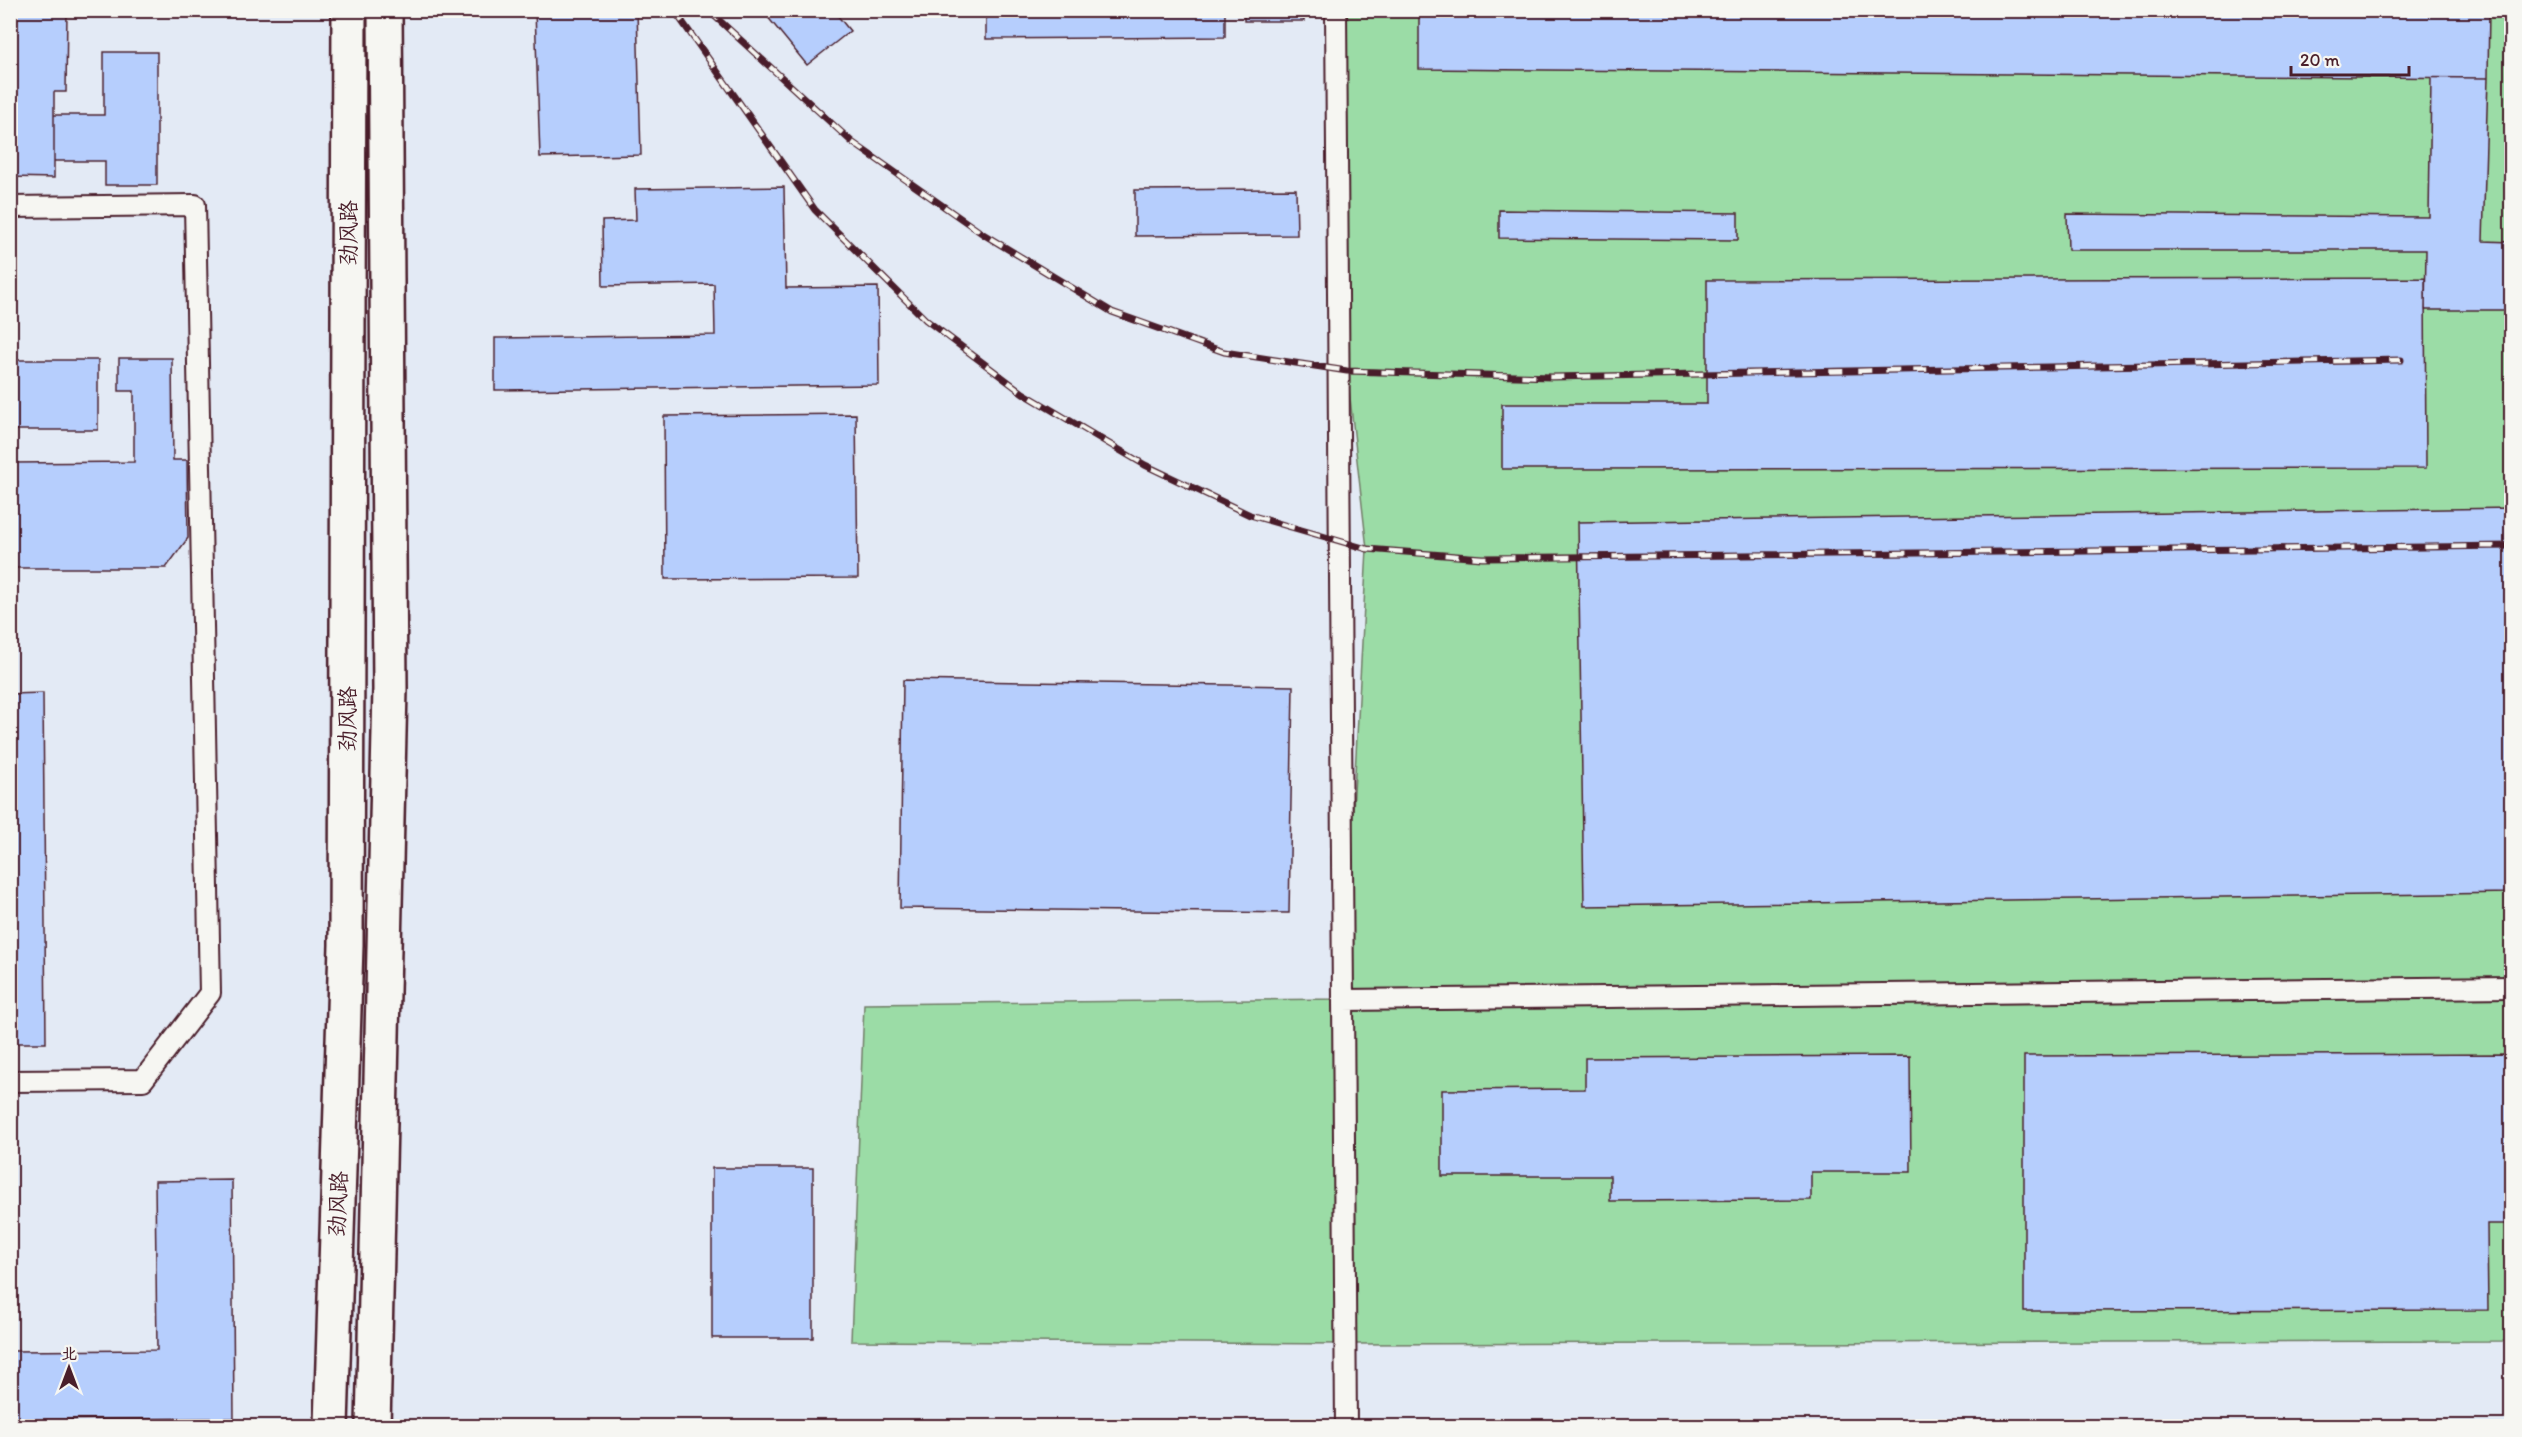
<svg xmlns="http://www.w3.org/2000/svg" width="2522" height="1437" font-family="Itim,'LXGW WenKai TC',sans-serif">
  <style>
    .built { fill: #e3eaf5 }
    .green { fill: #9bdca6; stroke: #727e68; stroke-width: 1.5 }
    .building { fill: #b6cefd; stroke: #4a1f2b; stroke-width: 1.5 }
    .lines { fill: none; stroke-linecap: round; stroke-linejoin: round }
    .service-casing { stroke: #4a1f2b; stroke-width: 24 }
    .tertiary-casing { stroke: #4a1f2b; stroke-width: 38 }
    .service { stroke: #f6f6f2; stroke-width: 20 }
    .tertiary { stroke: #f6f6f2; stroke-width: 33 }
    .rail-casing { stroke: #4a1f2b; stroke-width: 7 }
    .rail { stroke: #f6f6f2; stroke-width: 4.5; stroke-dasharray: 14; stroke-linecap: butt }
    .labels { text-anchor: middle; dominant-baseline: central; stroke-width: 4.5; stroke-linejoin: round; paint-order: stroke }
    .street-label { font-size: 22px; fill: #4a1f2b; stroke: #f6f6f2 }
  </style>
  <rect width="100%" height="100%" fill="#f6f6f2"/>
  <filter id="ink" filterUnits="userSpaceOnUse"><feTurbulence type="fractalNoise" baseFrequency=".0167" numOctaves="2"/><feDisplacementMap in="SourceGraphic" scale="12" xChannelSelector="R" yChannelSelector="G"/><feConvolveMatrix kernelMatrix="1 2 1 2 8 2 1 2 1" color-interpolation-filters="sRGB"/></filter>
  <g filter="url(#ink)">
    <!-- built -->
    <path class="built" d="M10,11H2511V1426H11Z"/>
    <!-- green -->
    <path class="green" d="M1340,11H2511V1341L1346,1344L851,1341L864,1004L1343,999L1367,549L1347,371Z"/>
    <!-- building -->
    <path class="building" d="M10,10H67L66,92H54V178L10,177Z
      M535,10H637L641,155L540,157Z
      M762,10H833L850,31L807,65Z
      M986,10H1225V37L986,39Z
      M1244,10H1304V21H1244Z
      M1419,10H2489L2488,78L1419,69Z
      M104,52H157V185H105V161H54V115H104Z
      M2431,78H2488L2483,241L2512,242V310H2425L2426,250H2068L2067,214L2429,217Z
      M784,187L786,288L878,287L879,385L495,390V338L715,335L714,284L603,286L602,221L636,220L635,189Z
      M1296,189L1297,235L1135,236V190Z
      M1499,210L1738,213V240L1499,238Z
      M2425,278L2426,468L1502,469V404H1707V280Z
      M119,358H172L173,460H187L188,538L166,568H10V463L134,462V391H119Z
      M10,360H98V430H10Z
      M856,414L858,578L665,579L664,416Z
      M2512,508V893L1584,906L1578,522Z
      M903,680L1293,686L1289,913L900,908Z
      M43,693L46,1043H10V694Z
      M2512,1054V1224H2487L2488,1310L2024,1311V1056Z
      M1910,1056L1911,1172H1811V1200L1610,1201V1176H1442V1090L1585,1089V1058Z
      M712,1168H813V1338H712Z
      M232,1180L234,1418L10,1420V1351L157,1350L155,1181Z"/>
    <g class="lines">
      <!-- service casing -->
      <g class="service-casing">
        <path id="service" d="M1336,10L1346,1426
          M10,207L195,205L210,993L143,1080L10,1081
          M1343,1000L2512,987"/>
      </g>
      <!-- tertiary casing -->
      <g class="tertiary-casing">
        <path id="tertiary" d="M331,1426L346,945L349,10
          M373,1426L390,689L385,10"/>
      </g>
      <!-- service -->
      <use href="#service" class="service"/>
      <!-- tertiary -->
      <use href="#tertiary" class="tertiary"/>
      <!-- rail casing -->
      <g class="rail-casing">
        <path id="rail" d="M674,10L815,210L926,320L1023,393L1145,465L1250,515L1367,549L1482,558L2512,546
          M708,10L852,142L983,234L1112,312L1224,352L1347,371L1552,377L2401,360"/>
      </g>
      <!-- rail -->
      <use href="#rail" class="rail"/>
    </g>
  </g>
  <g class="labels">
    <!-- street labels -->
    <g class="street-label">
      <text transform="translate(348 233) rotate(-90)">劲风路</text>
      <text transform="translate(347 719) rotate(-90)">劲风路</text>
      <text transform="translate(338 1204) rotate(-88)">劲风路</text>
    </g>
  </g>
  <!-- margin -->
  <rect width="2522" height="1437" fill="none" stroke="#f6f6f2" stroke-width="36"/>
  <rect x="18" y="18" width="2486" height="1401" fill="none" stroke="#4a1f2b" stroke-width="2" filter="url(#ink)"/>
  <!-- north arrow -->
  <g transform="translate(69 1368)" stroke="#f6f6f2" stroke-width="4.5" paint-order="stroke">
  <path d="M0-4.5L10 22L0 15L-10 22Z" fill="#4a1f2b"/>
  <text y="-9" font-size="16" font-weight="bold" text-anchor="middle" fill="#4a1f2b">北</text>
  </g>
  <!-- scale -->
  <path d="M2291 66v9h118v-9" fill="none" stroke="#4a1f2b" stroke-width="3"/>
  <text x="2300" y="66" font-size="18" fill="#4a1f2b" stroke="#f6f6f2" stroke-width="4.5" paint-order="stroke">20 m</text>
</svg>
